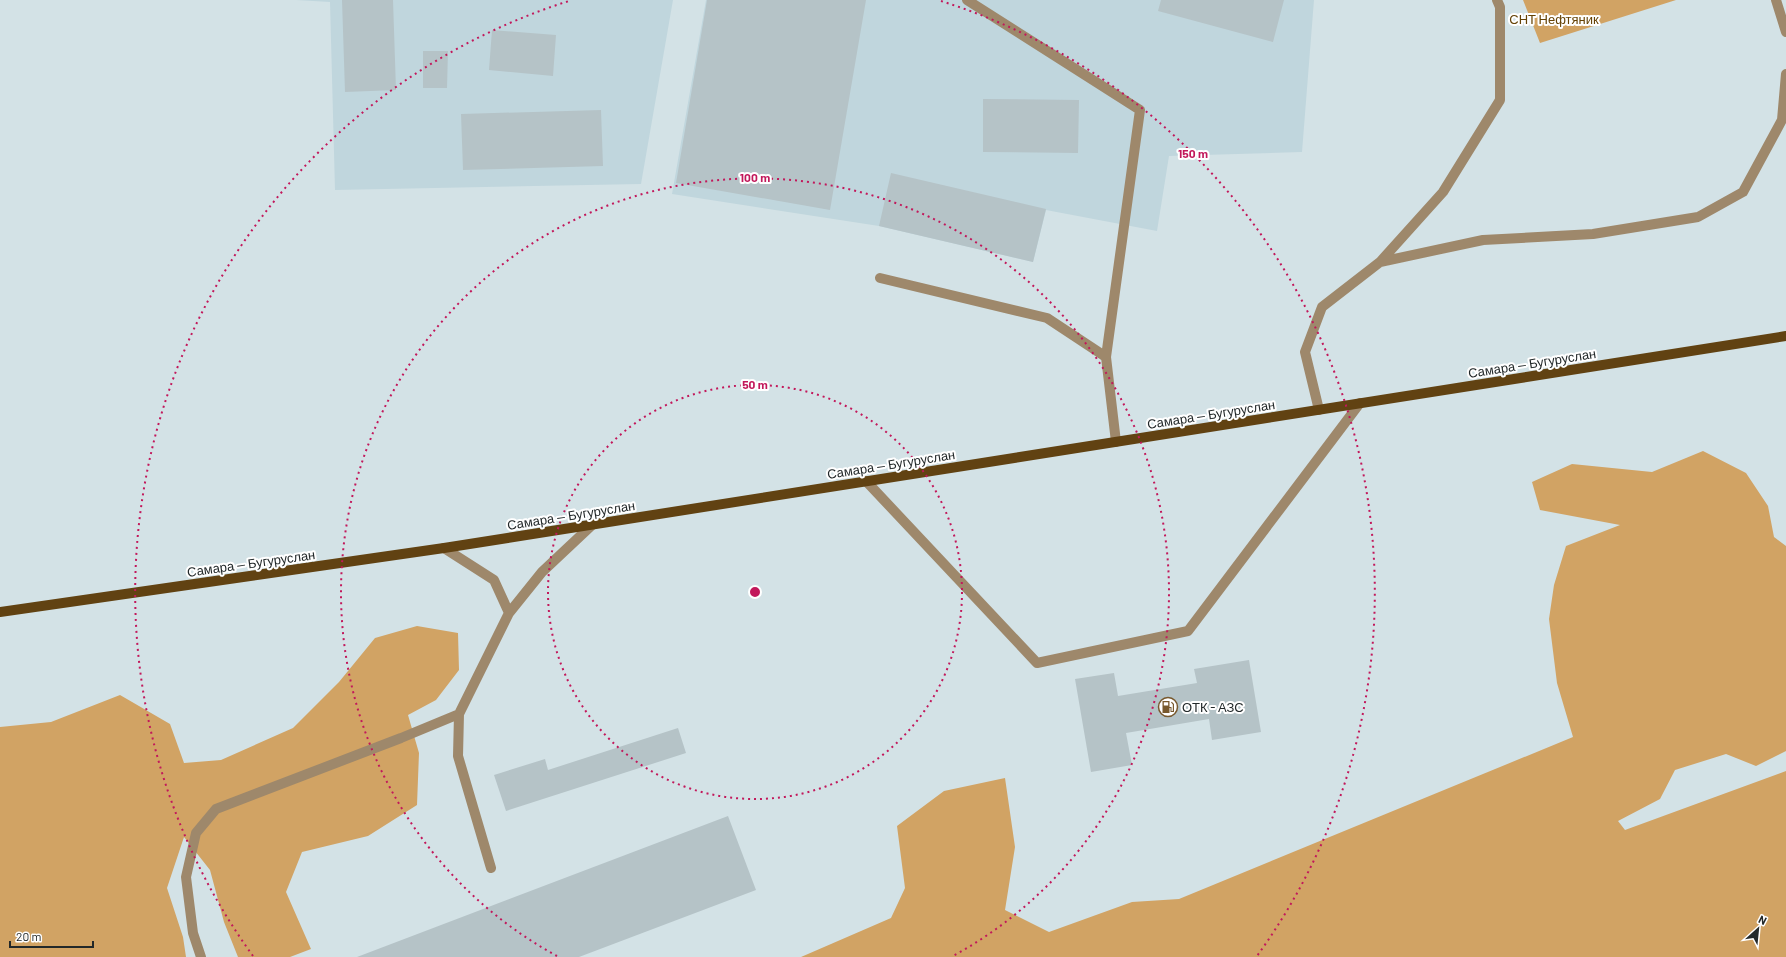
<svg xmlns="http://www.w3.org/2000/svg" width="1786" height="957" font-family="Barlow,sans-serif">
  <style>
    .built { fill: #c0d6dd }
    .green { fill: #d1a364 }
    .building { fill: #b5c3c7 }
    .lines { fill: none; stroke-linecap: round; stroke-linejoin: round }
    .minor { stroke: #9e886b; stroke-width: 10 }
    .major { stroke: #614212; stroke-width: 10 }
    .ring { fill: none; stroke: #c2185b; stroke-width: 2; stroke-dasharray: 2 4 }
    .labels { text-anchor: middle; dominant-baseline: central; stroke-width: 4; stroke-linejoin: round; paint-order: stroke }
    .park-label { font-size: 13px; fill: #654205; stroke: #fff }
    .street-label { font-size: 13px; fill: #222829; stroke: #fff }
    .poi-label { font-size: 13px; fill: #222829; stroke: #fff; text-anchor: start }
    .centre { fill: #c2185b; stroke: #fff; stroke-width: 2 }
    .ring-label { font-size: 12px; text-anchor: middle; font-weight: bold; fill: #c2185b; stroke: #fff; stroke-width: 4; stroke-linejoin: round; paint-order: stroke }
  </style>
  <rect width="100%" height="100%" fill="#d3e2e6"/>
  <!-- built -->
  <path class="built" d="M296,0H673L641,184L335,190L330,2Z
    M706,0H1314L1302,152L1169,156L1157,231L1046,210L1033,262L879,226L672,194Z"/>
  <!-- green -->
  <path class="green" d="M1523,0H1676L1540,43Z
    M1703,451L1746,473L1768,506L1774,537L1786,546V751L1756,766L1726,754L1675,770L1660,799L1618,821L1625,830L1786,771V957H801L891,918L905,888L897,826L944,791L1005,778L1015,847L1005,910L1049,932L1132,902L1179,899L1573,737L1557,683L1549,619L1554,585L1566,546L1620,525L1540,510L1532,482L1572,464L1652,472Z
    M417,626L458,633L459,670L436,700L408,715L419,753L417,805L368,836L302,852L286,892L311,949L290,957H238L224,922L210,870L184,837L167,888L183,937L186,957H0V727L51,722L120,695L170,724L184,763L221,760L293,728L339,682L375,638Z"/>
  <!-- building -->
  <path class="building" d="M342,0H393L396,90L345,92Z
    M707,0H866L830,210L676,183Z
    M1161,0H1284L1273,42L1158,11Z
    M492,30L556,35L553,76L489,70Z
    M423,51H448L447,88H423Z
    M983,99L1079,100L1078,153L983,152Z
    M601,110L603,166L463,170L461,114Z
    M891,173L1046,209L1033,262L879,226Z
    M1249,660L1261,732L1212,740L1209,719L1126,733L1132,765L1091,772L1075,679L1114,673L1118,696L1197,683L1194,669Z
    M678,728L686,753L506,811L494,775L545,759L548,770Z
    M728,816L756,890L579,957H357Z"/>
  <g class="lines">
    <!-- minor -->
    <path class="minor" d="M967,0L1140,110L1106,357L1116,442
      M1776,0L1786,32
      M1380,262L1443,192L1500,100V7L1497,0
      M880,278L1047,318L1106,357
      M1319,410L1305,352L1322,307L1380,262L1483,240L1593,234L1698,217L1743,192L1782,120L1786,74
      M866,481L1037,663L1188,631L1360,403
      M444,548L494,580L509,613
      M491,868L458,756L459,714L509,613L542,572L592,525
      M201,957L193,933L186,877L196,833L216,809L401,738L459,714"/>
    <!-- major -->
    <path class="major" d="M0,612L444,548L1786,336"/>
  </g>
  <!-- distance rings -->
  <g class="ring">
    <circle cx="755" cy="592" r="207"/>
    <path d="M557 956A414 414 0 1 1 953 956"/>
    <path d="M253 956A620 620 0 0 1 569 1M941 1A620 620 0 0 1 1257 956"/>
  </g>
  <!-- icons -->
  <defs>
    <g id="fuel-ring" transform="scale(1)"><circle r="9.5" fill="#fff" stroke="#78592e" stroke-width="1.5"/><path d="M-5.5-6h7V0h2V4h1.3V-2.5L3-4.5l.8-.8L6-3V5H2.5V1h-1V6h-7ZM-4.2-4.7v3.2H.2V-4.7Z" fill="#78592e"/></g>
  </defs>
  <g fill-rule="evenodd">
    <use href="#fuel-ring" x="1168" y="707"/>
  </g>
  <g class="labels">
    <!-- park labels -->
    <g class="park-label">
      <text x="1554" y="19">СНТ Нефтяник</text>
    </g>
    <!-- street labels -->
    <g class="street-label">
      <text transform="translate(1532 363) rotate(-9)">Самара — Бугуруслан</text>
      <text transform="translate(1211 414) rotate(-9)">Самара — Бугуруслан</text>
      <text transform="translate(891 464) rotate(-9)">Самара — Бугуруслан</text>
      <text transform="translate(571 515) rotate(-9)">Самара — Бугуруслан</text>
      <text transform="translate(251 563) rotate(-8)">Самара — Бугуруслан</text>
    </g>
    <!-- poi labels -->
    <g class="poi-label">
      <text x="1182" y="707">ОТК - АЗС</text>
    </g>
  </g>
  <circle cx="755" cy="592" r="6" class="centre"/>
  <g class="ring-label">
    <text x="1193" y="158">150 m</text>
    <text x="755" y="182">100 m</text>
    <text x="755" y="389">50 m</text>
  </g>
  <!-- north arrow -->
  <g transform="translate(1758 929) rotate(27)" stroke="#ffffff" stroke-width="3" paint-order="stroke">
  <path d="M0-3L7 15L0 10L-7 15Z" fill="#222829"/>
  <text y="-6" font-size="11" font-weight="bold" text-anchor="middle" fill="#222829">N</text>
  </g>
  <!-- scale -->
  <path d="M10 941v6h83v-6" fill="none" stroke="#222829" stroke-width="2"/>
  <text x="16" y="941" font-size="12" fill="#222829" stroke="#ffffff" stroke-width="3" paint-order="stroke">20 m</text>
</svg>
